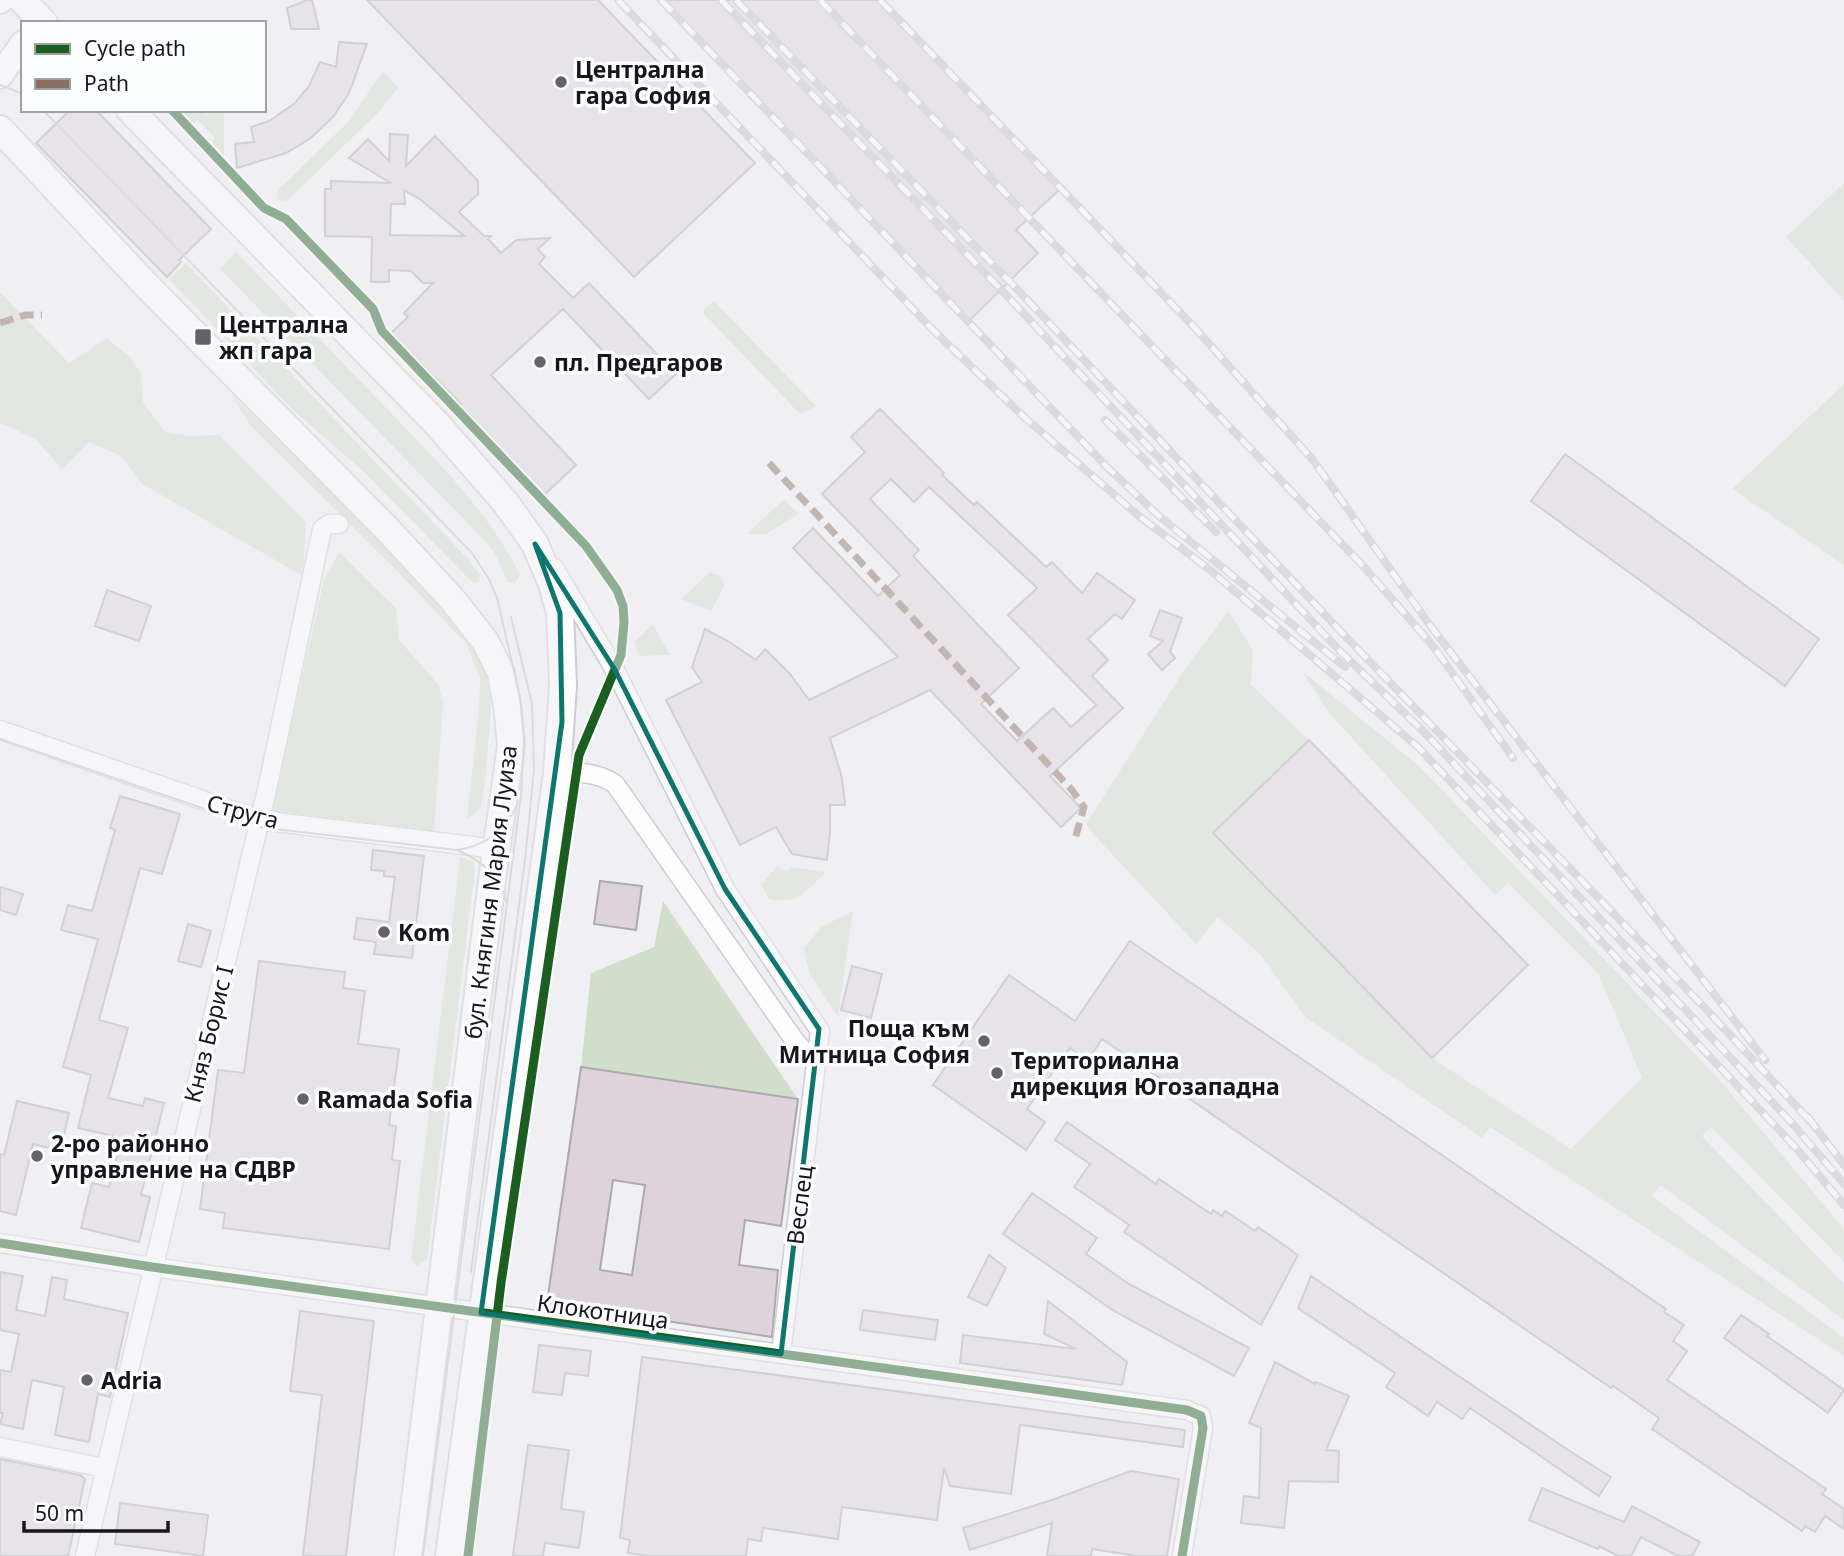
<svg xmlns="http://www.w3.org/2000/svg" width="1844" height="1556" font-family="'Noto Sans',sans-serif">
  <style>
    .green { fill: #d1decb }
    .building { fill: #ded2db; stroke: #abaaac; stroke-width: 2; fill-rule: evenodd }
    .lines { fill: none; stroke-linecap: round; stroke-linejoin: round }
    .minor-casing { stroke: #cdcdd0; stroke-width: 21 }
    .secondary-casing { stroke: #cdcdd0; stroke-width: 28 }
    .primary-casing { stroke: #cdcdd0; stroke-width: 30 }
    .minor { stroke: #fdfdfd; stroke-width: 18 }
    .secondary { stroke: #fdfdfd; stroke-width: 24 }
    .primary { stroke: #fdfdfd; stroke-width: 26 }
    .tram { stroke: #c1c1c3; stroke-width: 2 }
    .rail-casing { stroke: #c1c1c3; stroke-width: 8 }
    .rail { stroke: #fcfdfe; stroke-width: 5; stroke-dasharray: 16; stroke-linecap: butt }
    .quiet { stroke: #8d6e63; stroke-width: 7; stroke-dasharray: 14 7; stroke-linecap: butt }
    .cycleway-casing { stroke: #fcfdfe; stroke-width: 13 }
    .cycleway { stroke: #1b5e20; stroke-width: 9 }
    .marked { fill: none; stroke: #0f766e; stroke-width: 5; stroke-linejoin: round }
    .poi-dot { fill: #636366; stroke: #fcfdfe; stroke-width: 2.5 }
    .labels { text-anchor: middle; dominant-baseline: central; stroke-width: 7; stroke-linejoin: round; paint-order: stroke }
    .poi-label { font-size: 23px; font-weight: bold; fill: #17171a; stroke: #fcfdfe; text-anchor: start }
    .street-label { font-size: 23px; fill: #17171a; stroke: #fcfdfe }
  </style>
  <rect width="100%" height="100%" fill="#f0f0f4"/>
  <!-- green -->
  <path class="green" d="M383,71L398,88L377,114L286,202L277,199L278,190L349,121Z
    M181,110H202L207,115L212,110H224V155L212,143L215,138L198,120L193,123Z
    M1844,183V301L1786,237Z
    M236,252C289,307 342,362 395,417C441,465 491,515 520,575L515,584L507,582L497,558L489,545L220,269Z
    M186,263L467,558L480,575L479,581L476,583L471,581L364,472L293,410L169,279Z
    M0,292L69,363L107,338L131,358L141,374L143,402L165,432L189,436L219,435L306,522L303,576L142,484L121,456L89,442L62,469L35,439L0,423Z
    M714,300V301L816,406L802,414L796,410L702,312Z
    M1844,384V565L1732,489Z
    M234,398L341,494L476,650L488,677L491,710L485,783L481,807L467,820L479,709L480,677L466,644L399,573L249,424Z
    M784,499L799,514L766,534H747Z
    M339,552L396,608L399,640L439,685L443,704L434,834L271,813L324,580Z
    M710,572L722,577L724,586L711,611L681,599Z
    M1228,611L1253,650L1251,685L1309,740L1213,833L1432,1058L1571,1149L1642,1078L1598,973L1508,883L1495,895L1330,714L1301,670L1419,766L1718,1078L1844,1229V1262L1711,1127L1702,1136L1844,1284V1320L1660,1185L1652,1196L1844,1338V1356L1490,1127L1482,1138L1305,1017L1260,954L1218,917L1196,944L1095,836L1086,824L1185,669Z
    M653,624L670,655L640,656L634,642Z
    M460,857L473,861L475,869L427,1260L417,1266L411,1259Z
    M777,866L787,872L791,867L826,872C806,891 799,905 769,899L761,885Z
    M663,901L798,1099L581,1067L591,973L654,947Z
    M853,911L838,1017L809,973L804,948L821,927Z"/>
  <!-- building -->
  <path class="building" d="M307,0H312L319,29H291L287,8Z
    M367,0H598L755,163L634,277Z
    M663,0H877L1059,190L1016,230L1038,253L970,320Z
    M339,42L367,44L349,93L333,117L311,138L286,153L237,168L235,144L254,142L251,127L269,121L295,103L309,86L320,62L336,67Z
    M70,110H96L211,229L179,260L181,262L167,277L36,143Z
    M390,134L408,135L406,166L435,136L478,181V194L459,212L484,236H491L488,239L501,253L516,240L550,238L538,249L545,257L539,264L573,298L589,283L676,374L649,399L563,309L491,375L576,465L543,496L458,407L461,404L391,333L408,317L404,313L433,283H423L411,271L389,270V282H371L372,237L325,236V189H331V181L391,183L349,158L368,139L389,161ZM404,190L421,200L464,236L390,235L391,204H405Z
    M880,409L944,473L942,475L974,505L977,502L1046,567L1052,562L1082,593L1097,573L1135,600L1122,619L1115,614L1088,639L1108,660L1092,676L1123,708L1050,776L1081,808L1061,827L930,690L830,738L842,778L845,805H830V833L827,860L792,854L776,827L740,845L666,700L702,682L692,667L705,629L728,641L756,660L765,649L790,674L809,700L898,657L793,548L813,528L878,596L900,575L822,494L865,452L851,437ZM891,479L914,502L929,487L1037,588L1008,615L1096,705L1071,727L1053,708L1017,741L981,704L1019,668L913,556L919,550L870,499Z
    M1565,454L1819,639L1785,686L1531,501Z
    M107,590L151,606L139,641L95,626Z
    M1160,610L1182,618L1170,652L1175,658L1162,670L1148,654L1163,641L1150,636Z
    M1309,740L1528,965L1432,1058L1213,833Z
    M120,796L180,814L162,874L140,868L99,1020L128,1028L108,1098L143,1106L145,1098L164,1103L141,1195L150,1197L139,1242L81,1228L92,1183L109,1187L122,1138L78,1128L91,1075L63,1067L98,939L61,930L68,905L92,911L115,830L110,828Z
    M373,850L424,856L412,958L374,954L376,942L354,939L357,918L389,922L395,877L384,876V871L371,870Z
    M600,881L642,886L636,930L594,924Z
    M0,887L23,894L16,915L0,910Z
    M188,924L211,931L201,967L178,961Z
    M1130,941L1666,1309L1664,1312L1684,1325L1673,1341L1687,1351L1667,1380L1826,1489L1822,1494L1844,1509V1529L1825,1516L1815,1532L1805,1526L1802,1531L1652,1429L1659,1418L1613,1386L1611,1388L1102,1039L1088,1060L1070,1048L1027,1109L1045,1122L1026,1150L933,1085L1009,975L1075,1021Z
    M259,961L345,972L343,988L365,991L358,1044L399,1049L389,1125L396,1126L392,1160L400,1161L389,1249L223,1228L225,1213L200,1209L218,1070L244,1073Z
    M852,966L882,974L871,1018L841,1010Z
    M581,1067L798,1099L781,1226L745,1220L739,1265L778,1270L772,1337L547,1303ZM613,1180L645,1185L632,1275L600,1270Z
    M17,1101L69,1113L60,1151L33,1144L16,1215L0,1211V1154L4,1155Z
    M1067,1122L1156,1184L1159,1179L1211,1214L1213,1210L1222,1216L1225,1211L1255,1231L1258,1227L1298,1255L1261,1325L1124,1232L1129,1225L1074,1187L1090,1164L1055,1140Z
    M1032,1193L1097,1238L1086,1254L1129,1284L1249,1348L1234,1376L1114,1311L1003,1234Z
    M989,1255L1006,1268L987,1306L968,1297Z
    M0,1272L23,1276L16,1310L45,1316L52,1277L67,1280L64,1299L128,1313L110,1397L98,1394L89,1442L55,1435L64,1387L32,1380L23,1429L0,1424L3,1413H0V1370L11,1372L19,1334L0,1330Z
    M1311,1276L1571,1452L1611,1477L1599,1496L1470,1408L1462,1419L1437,1402L1428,1416L1386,1387L1395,1373L1298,1308Z
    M1048,1301L1127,1362L1122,1385L960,1363L963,1335L1076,1349L1044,1334Z
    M863,1310L938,1320L935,1340L860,1330Z
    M300,1311L374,1321L346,1556H303L322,1395L290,1391Z
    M1741,1315L1769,1334L1767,1336L1844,1390L1828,1413L1724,1338Z
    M539,1345L591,1351L588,1376L565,1373L562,1395L533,1392Z
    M642,1357L1185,1430L1183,1447L1020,1425L1011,1494L950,1486L944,1468L937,1520L842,1507L838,1539L763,1528L761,1541L748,1539L746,1556H648L628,1553L630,1540L620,1538Z
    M1275,1362L1315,1384L1316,1382L1349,1396L1326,1450L1339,1451L1338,1482L1289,1481L1284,1528L1241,1523L1244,1496L1259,1498L1261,1428L1249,1423Z
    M528,1445L569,1450L561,1509L584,1512L579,1548L545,1543L543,1556H513Z
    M0,1459L80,1475L85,1479L68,1556H0Z
    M1131,1471L1179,1479L1167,1556H1137L1092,1549L1091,1556H1047L1052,1523L970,1550L963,1528L1052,1500Z
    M1542,1488L1624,1522L1632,1506L1700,1542L1692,1556H1678L1641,1537L1631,1556H1618L1599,1546L1598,1549L1529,1520Z
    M120,1503L208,1515L203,1556L115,1544Z"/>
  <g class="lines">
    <!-- minor casing -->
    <g class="minor-casing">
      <path id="minor" d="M554,568L615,670L725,889L820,1031L781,1354
        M0,730L260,820L496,849
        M557,773C578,772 597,772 615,784L795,1041L806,1053L817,1056
        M0,1243L152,1267L1187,1410L1201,1416L1203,1428L1182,1556
        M0,1447L105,1468
        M85,1556L268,785L322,529L329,524H339"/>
    </g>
    <!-- secondary casing -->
    <g class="secondary-casing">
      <path id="secondary" d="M0,1L2,0
        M0,76L23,43"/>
    </g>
    <!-- primary casing -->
    <g class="primary-casing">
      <path id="primary" d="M22,0L44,23
        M130,110L437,424L505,502L535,544L552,584L560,613L563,686L557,773L449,1556
        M0,129L146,285L386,528L452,599L485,641L501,673L508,712L511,746L493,873L408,1556"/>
    </g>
    <!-- minor -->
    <use href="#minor" class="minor"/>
    <!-- secondary -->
    <use href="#secondary" class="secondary"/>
    <!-- primary -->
    <use href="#primary" class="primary"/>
    <!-- tram -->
    <path class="tram" d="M0,85L23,94
      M43,110L472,553L489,579L497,598L520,697L524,739L521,795L423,1556
      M0,739L258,827L457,850C482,861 500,876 507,903
      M457,850C485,846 505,831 517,805
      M471,1272L525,860L534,770L532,704L511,617"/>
    <!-- rail casing -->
    <g class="rail-casing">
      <path id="rail" d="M618,0L933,330L1024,417L1139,516L1210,570L1418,747L1796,1148L1844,1205
        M661,0L1107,467L1159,516L1345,667
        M721,0L1009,298L1338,649L1426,734L1791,1122L1844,1184
        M736,0L1017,289L1348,639L1705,1008L1812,1123
        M820,0L1365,568L1433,646L1513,758
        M880,0L1195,328L1313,460L1429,624L1765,1060
        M1105,420L1216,532
        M1807,1116L1844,1165"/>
    </g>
    <!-- rail -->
    <use href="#rail" class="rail"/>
    <!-- quiet -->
    <path class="quiet" d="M0,323L25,315H42
      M769,463L1072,790L1084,807L1075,839"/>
    <!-- cycleway casing -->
    <g class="cycleway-casing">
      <path id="cycleway" d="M172,110L264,208L286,219L373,309L382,331L586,546L617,590L623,606L624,622L621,655L579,755L501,1283L468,1556
        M0,1243L152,1267L1187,1410L1201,1416L1203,1428L1182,1556"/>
    </g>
    <!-- cycleway -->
    <use href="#cycleway" class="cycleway"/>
  </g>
  <!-- marked area -->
  <path d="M0 0H1844V1556H0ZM535,544L615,670L725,889L819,1029L781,1354L481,1313L562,722L560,613Z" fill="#f0f0f4" fill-opacity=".55" fill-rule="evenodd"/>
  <path class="marked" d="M535,544L615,670L725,889L819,1029L781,1354L481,1313L562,722L560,613Z"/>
  <!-- markers -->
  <g class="poi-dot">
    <circle cx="561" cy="82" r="7"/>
    <rect x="194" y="328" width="18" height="18" rx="3.5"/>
    <circle cx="540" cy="362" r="7"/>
    <circle cx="384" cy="932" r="7"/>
    <circle cx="984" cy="1041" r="7"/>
    <circle cx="997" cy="1073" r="7"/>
    <circle cx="303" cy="1099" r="7"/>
    <circle cx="37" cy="1156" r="7"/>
    <circle cx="87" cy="1380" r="7"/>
  </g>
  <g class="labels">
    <!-- poi labels -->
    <g class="poi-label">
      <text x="575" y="69">Централна<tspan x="575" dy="26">гара София</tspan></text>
      <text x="219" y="324">Централна<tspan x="219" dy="26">жп гара</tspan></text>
      <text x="554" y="362">пл. Предгаров</text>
      <text x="398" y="932">Kom</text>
      <text x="970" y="1028" text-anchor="end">Поща към<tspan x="970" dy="26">Митница София</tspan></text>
      <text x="1011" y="1060">Териториална<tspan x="1011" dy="26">дирекция Югозападна</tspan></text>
      <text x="317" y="1099">Ramada Sofia</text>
      <text x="51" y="1143">2-ро районно<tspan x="51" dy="26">управление на СДВР</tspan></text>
      <text x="101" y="1380">Adria</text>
    </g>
    <!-- street labels -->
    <g class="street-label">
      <text transform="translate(243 811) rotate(15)">Струга</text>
      <text transform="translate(490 892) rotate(-83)">бул. Княгиня Мария Луиза</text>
      <text transform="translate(208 1034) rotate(-76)">Княз Борис I</text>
      <text transform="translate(799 1205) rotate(-83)">Веслец</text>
      <text transform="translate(603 1311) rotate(8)">Клокотница</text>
    </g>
  </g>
  <!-- legend -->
  <rect x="21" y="21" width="245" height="91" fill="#fcfdfe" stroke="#a0a1a3" stroke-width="2"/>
  <rect x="35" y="44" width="35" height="10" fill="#1b5e20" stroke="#a0a1a3" stroke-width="2"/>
  <text x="84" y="56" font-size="21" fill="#17171a">Cycle path</text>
  <rect x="35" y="79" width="35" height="10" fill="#8d6e63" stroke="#a0a1a3" stroke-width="2"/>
  <text x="84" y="91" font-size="21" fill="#17171a">Path</text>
  <!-- scale -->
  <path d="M24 1521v10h144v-10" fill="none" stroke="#17171a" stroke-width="3.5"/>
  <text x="35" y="1521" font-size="21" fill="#17171a" stroke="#fcfdfe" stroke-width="5" paint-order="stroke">50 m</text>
</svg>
